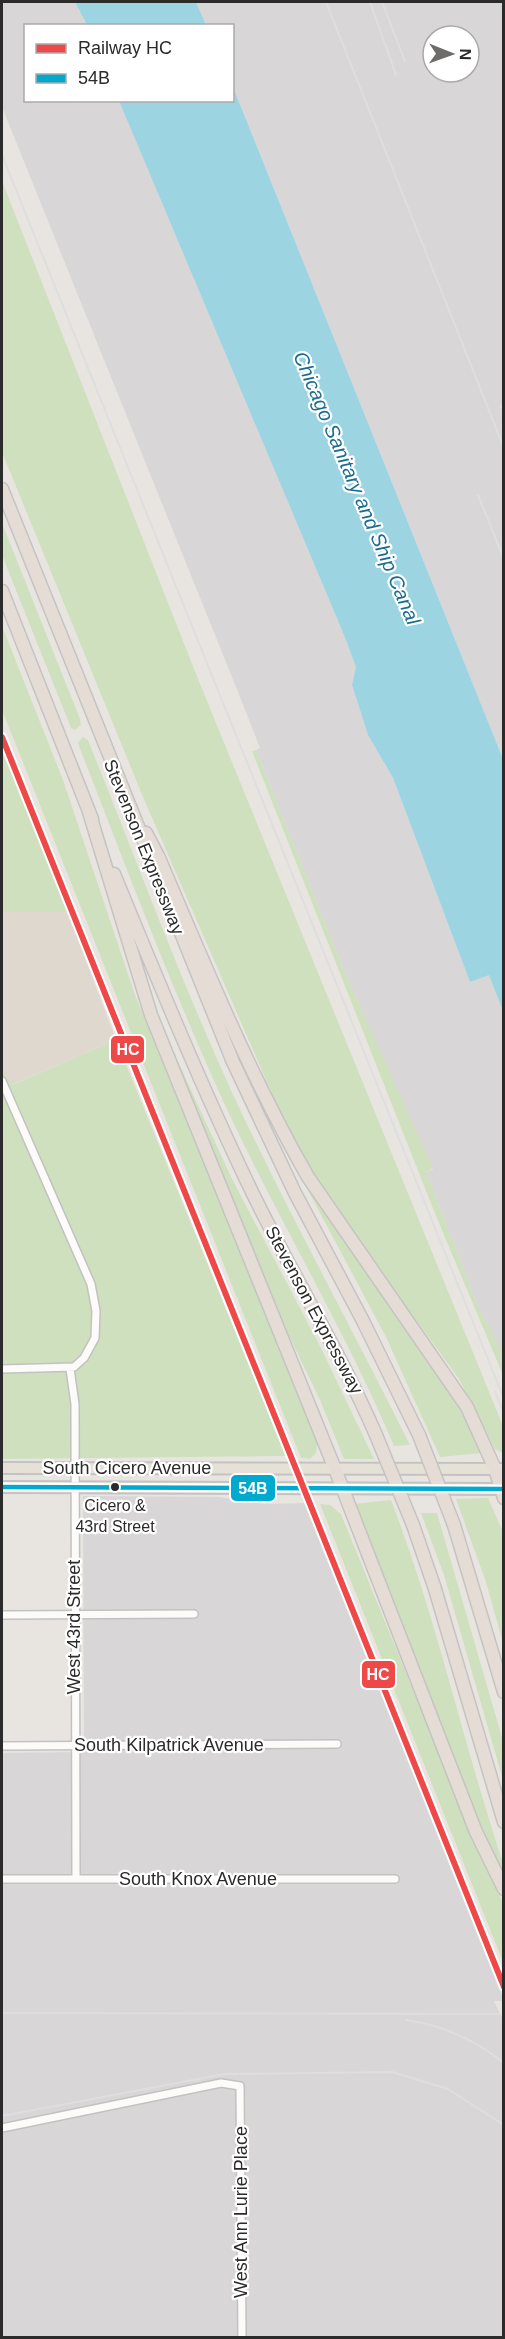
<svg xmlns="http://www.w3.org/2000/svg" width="505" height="2339" font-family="Arial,sans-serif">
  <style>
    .industrial { fill: #d9d6d8; fill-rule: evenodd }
    .education { fill: #dfd8ce }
    .green { fill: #cee0bd }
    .water { fill: #9cd4e2 }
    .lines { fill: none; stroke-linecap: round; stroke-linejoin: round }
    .minor-casing { stroke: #c2c2c1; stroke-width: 10 }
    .primary-casing { stroke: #c5c3c2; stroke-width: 14 }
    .motorway-casing { stroke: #c5c3c2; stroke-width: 15 }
    .minor { stroke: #fcfbfa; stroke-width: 7 }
    .primary { stroke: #e5e1d6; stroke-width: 10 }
    .motorway { stroke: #e6dcd6; stroke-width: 12 }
    .rail { stroke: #dededf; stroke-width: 2 }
    .motorway-bridge-casing { stroke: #c5c3c2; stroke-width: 15; stroke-linecap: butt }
    .motorway-bridge { stroke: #e6dcd6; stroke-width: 12 }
    .bus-1-casing { stroke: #fff; stroke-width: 9 }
    .bus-1 { stroke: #00a9ce; stroke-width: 4.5 }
    .rail-1-casing { stroke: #fff; stroke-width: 10 }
    .rail-1 { stroke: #ee4848; stroke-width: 6 }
    .bus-dot { fill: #2b2b2b; stroke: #fff; stroke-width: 2 }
    .labels { text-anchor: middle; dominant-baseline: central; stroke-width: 4.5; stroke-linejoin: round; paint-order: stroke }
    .bus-label { font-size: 16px; fill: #2b2b2b; stroke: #fff }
    .street-label { font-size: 18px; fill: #2b2b2b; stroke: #fff }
    .water-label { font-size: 20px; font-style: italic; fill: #1b6d8f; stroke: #fff }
    .line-badge { stroke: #fff; stroke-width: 2 }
    .badge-label { font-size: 16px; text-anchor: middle; font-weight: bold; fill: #fff }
  </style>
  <rect width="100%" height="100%" fill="#e8e5e1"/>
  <!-- industrial -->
  <path class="industrial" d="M2,2H75L87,25L26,26V100L119,101L344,635L356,667L352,685L368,735L393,778L470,982L489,974L503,1011V1354L478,1306L426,1172L433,1169L343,968L256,750L260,748L236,687L2,107Z
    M196,2H503V759L233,87L232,26L206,25ZM433,36H469V72H433Z
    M83,1496L219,1497L263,1504L305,1503L503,1998V2001H494L504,2022L503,2337L2,2338V1753L84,1752Z"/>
  <!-- education -->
  <path class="education" d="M2,912H68L116,1040L11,1085L2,1069Z"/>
  <!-- green -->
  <path class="green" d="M2,181L196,674L503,1426V1453L495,1449L459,1379L349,1228L315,1177L290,1135L143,797L2,452Z
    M2,523L80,719L81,725L75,730L71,728L2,555Z
    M2,626L63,780L135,995L317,1443L316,1453L310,1459L301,1458L2,710Z
    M83,737L88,740C135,856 178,974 230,1088C286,1209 351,1326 410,1445L394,1446C347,1334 284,1230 232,1120C175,998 128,872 79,746L78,742Z
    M2,744L68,912H2Z
    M256,750L343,968L433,1168L426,1172L478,1306L502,1351L503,1375L436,1216L252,751Z
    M116,1040L286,1456L2,1459V1069L12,1085Z
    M168,1040L231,1177L320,1346L374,1459H344L320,1400L253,1261L166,1041Z
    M303,1181L452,1393L481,1453L440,1457L386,1337Z
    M488,1498L503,1532V1643L486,1582L456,1499Z
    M391,1500C437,1619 463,1743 503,1863V1874L474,1810L354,1504Z
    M320,1504L330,1505L341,1514L464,1815L503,1903V1962Z
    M421,1513H437L503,1741V1780L444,1575Z"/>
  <!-- water -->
  <path class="water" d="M75,2H196L206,25H87Z
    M233,87L503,759V1011L489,975L470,982L393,778L368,735L352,685L356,667L344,635L119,101L232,100Z"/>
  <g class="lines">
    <!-- minor casing -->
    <g class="minor-casing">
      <path id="minor" d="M2,1081L91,1284L96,1311L95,1338L84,1358L74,1367L2,1369
        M70,1369L75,1404L76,1879
        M2,1615L194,1614
        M2,1746L337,1744
        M2,1879H395
        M2,2128L221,2083L240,2086L242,2338"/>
    </g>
    <!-- primary casing -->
    <g class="primary-casing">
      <path id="primary" d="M2,1468L504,1469
        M2,1487L504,1489"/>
    </g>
    <!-- motorway casing -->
    <g class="motorway-casing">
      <path id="motorway" d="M2,489L233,1062L295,1193L362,1319L419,1435
        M2,591L92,819
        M89,812L151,1015L335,1469L476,1832L504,1889
        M146,833L158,856C205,965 249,1074 308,1177L467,1407L495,1469L504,1498
        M114,874C158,981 202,1088 252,1192C292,1274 340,1352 376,1435
        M413,1525L435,1589L504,1822
        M454,1525L504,1692"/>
    </g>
    <!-- minor -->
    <use href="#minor" class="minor"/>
    <!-- primary -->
    <use href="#primary" class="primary"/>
    <!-- motorway -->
    <use href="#motorway" class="motorway"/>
    <!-- rail -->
    <path class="rail" d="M326,2L504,448
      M370,2L396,75
      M382,2L405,61
      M2,155L504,1399
      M500,406L504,410
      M478,495L504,559
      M495,1392L504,1413
      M2,2013L504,2014
      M406,2020C442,2025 475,2040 504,2063
      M2,2116L225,2074L392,2072L448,2089L504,2125"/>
    <!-- motorway-bridge casing -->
    <g class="motorway-bridge-casing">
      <path id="motorway-bridge" d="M376,1435L413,1525
        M419,1435L454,1525"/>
    </g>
    <!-- motorway-bridge -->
    <use href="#motorway-bridge" class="motorway-bridge"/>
    <!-- bus-1 casing -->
    <g class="bus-1-casing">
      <path id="bus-1" d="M2,1487L504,1489"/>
    </g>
    <!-- bus-1 -->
    <use href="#bus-1" class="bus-1"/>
    <!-- rail-1 casing -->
    <g class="rail-1-casing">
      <path id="rail-1" d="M2,737L504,1987"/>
    </g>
    <!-- rail-1 -->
    <use href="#rail-1" class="rail-1"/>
  </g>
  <!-- markers -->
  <circle class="bus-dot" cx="115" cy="1487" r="5"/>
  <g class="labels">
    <!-- bus labels -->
    <g class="bus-label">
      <text x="115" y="1505">Cicero &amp;<tspan x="115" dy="21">43rd Street</tspan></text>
    </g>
    <!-- street labels -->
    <g class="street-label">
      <text transform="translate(144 847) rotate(68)">Stevenson Expressway</text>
      <text transform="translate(314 1310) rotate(62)">Stevenson Expressway</text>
      <text x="127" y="1468">South Cicero Avenue</text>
      <text transform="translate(74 1627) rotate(-90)">West 43rd Street</text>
      <text x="169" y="1745">South Kilpatrick Avenue</text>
      <text x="198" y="1879">South Knox Avenue</text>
      <text transform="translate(241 2212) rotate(-90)">West Ann Lurie Place</text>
    </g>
    <!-- water labels -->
    <g class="water-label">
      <text transform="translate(357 488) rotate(67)">Chicago Sanitary and Ship Canal</text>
    </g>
  </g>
  <g class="line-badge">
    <rect x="110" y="1035" width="35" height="29" rx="6" fill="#ee4848"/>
    <rect x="230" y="1474" width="46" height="28" rx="6" fill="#00a9ce"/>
    <rect x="361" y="1660" width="35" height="29" rx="6" fill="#ee4848"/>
  </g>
  <g class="badge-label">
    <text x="128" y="1055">HC</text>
    <text x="253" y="1494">54B</text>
    <text x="378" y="1680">HC</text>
  </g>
  <!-- border -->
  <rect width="505" height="2339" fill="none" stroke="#2b2b2b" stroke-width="6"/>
  <!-- legend -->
  <rect x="24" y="24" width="210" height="78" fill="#ffffff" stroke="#aaaaaa" stroke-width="1.5"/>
  <rect x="36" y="44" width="30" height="9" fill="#ee4848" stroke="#aaaaaa" stroke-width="1.5"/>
  <text x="78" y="54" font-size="18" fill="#2b2b2b">Railway HC</text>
  <rect x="36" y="74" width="30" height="9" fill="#00a9ce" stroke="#aaaaaa" stroke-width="1.5"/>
  <text x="78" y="84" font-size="18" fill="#2b2b2b">54B</text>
  <!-- north arrow -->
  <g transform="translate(451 54) rotate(91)"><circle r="28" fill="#ffffff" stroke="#aaaaaa" stroke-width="1.5"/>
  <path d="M0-4.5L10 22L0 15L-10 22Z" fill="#6d6c6b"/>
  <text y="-9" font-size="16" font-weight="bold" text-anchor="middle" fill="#2b2b2b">N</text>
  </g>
</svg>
